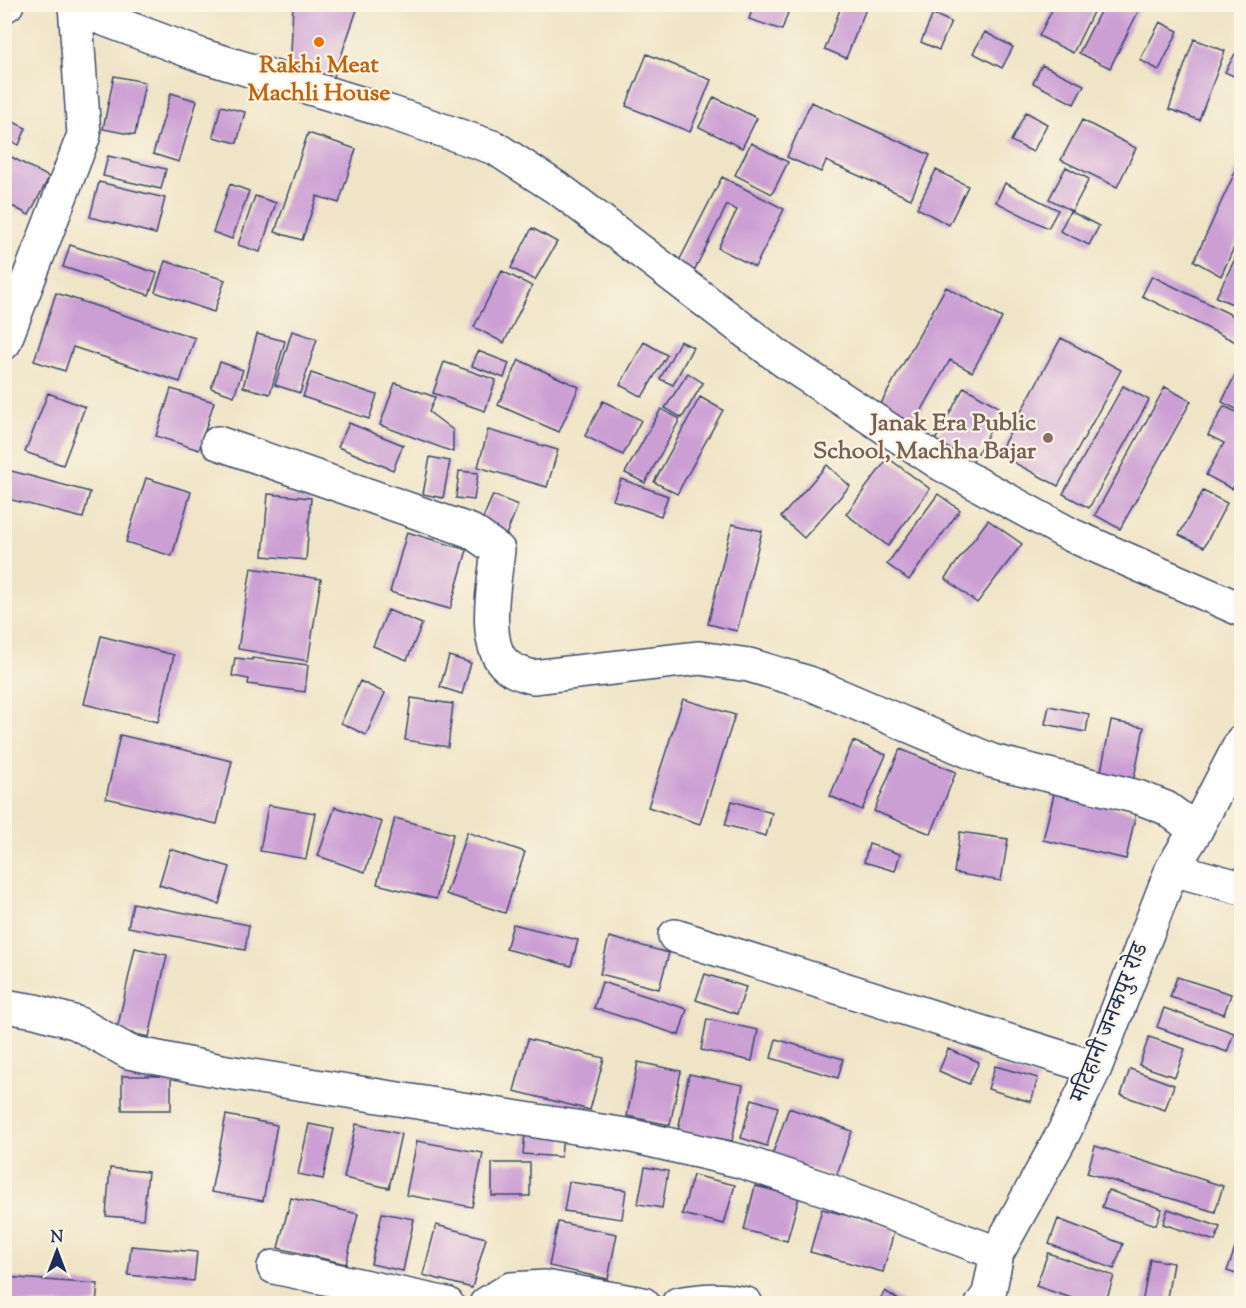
<svg xmlns="http://www.w3.org/2000/svg" width="1246" height="1308" font-family="'Sorts Mill Goudy','Noto Serif Devanagari',serif">
  <style>
    .building { fill: #cb9ed4 }
    .lines { fill: none; stroke-linecap: round; stroke-linejoin: round }
    .street-casing { stroke: #3b4a6e; stroke-width: 36 }
    .primary-casing { stroke: #3b4a6e; stroke-width: 36 }
    .street { stroke: #fff; stroke-width: 33 }
    .primary { stroke: #fff; stroke-width: 33 }
    .food-dot { fill: #e8710a; stroke: #fcf5e5; stroke-width: 2 }
    .education-dot { fill: #8d6e63; stroke: #fcf5e5; stroke-width: 2 }
    .labels { text-anchor: middle; dominant-baseline: central; stroke-width: 4.5; stroke-linejoin: round; paint-order: stroke }
    .food-label { font-size: 24px; font-weight: bold; fill: #c56008; stroke: #fcf5e5 }
    .education-label { font-size: 24px; font-weight: bold; fill: #785e54; stroke: #fcf5e5; text-anchor: end }
    .street-label { font-size: 24px; fill: #1b2f5e; stroke: #fcf5e5 }
  </style>
  <rect width="100%" height="100%" fill="#fcf5e5"/>
  <filter id="ink" filterUnits="userSpaceOnUse"><feTurbulence type="fractalNoise" baseFrequency=".0167" numOctaves="2"/><feDisplacementMap in="SourceGraphic" scale="12" xChannelSelector="R" yChannelSelector="G"/><feConvolveMatrix kernelMatrix="1 2 1 2 8 2 1 2 1" color-interpolation-filters="sRGB"/></filter>
  <filter id="wash" filterUnits="userSpaceOnUse"><feTurbulence type="fractalNoise" baseFrequency=".008" numOctaves="4" result="noise"/><feDisplacementMap in="SourceGraphic" scale="24" xChannelSelector="R" yChannelSelector="G"/><feGaussianBlur stdDeviation="1.35" result="paint"/><feColorMatrix in="noise" values="0 0 0 0 0 0 0 0 0 0 0 0 0 0 0 0 0 1.4 0 .05"/><feComposite in="paint" operator="in"/></filter>
  <g filter="url(#wash)">
    <rect width="100%" height="100%" fill="#efe4c6"/>
    <g id="blocks">
      <!-- building -->
      <path class="building" d="M293,4H359L331,85L290,79Z
        M754,4H791L782,30L749,19Z
        M842,4H868L846,58L825,49Z
        M1055,4H1097L1073,53L1039,36Z
        M1104,4H1142L1110,68L1079,53Z
        M933,14L951,22L939,50L921,42Z
        M1160,22L1178,31L1159,70L1140,60Z
        M985,32L1013,47L1002,68L973,53Z
        M1194,39L1225,51L1199,120L1169,109Z
        M647,54L711,80L690,132L626,106Z
        M1235,54L1242,57V80L1225,72Z
        M1042,65L1084,85L1074,104L1033,83Z
        M114,76L145,82L135,135L103,129Z
        M171,93L197,101L179,162L153,154Z
        M714,97L757,118L742,148L699,127Z
        M811,102L930,155L911,199L826,161L821,172L787,157Z
        M221,106L245,112L237,143L213,137Z
        M1026,112L1047,124L1033,152L1011,141Z
        M5,118L26,128L19,145L5,139Z
        M1082,120L1136,148L1117,187L1061,160Z
        M308,133L356,149L339,203L317,196L302,240L275,232Z
        M751,143L788,162L772,194L735,175Z
        M4,153L49,177L29,215L4,202Z
        M108,156L166,169L161,189L103,176Z
        M1242,157V230L1221,276L1194,261Z
        M1066,167L1089,179L1072,211L1049,199Z
        M936,170L968,186L949,225L917,208Z
        M722,177L784,209L755,267L718,248L737,210L727,205L693,273L677,265Z
        M99,182L165,198L156,234L90,217Z
        M1005,183L1058,210L1048,228L996,202Z
        M230,184L249,191L232,239L213,232Z
        M255,196L276,203L260,252L238,245Z
        M1070,211L1099,226L1089,245L1060,231Z
        M532,228L557,242L535,280L511,268Z
        M70,245L157,273L149,295L63,267Z
        M1242,245V308L1216,297Z
        M165,261L225,280L214,312L155,292Z
        M502,271L532,286L504,343L474,327Z
        M1152,276L1242,320V345L1142,296Z
        M946,287L1002,318L972,372L950,360L913,426L879,407Z
        M56,293L195,338L180,382L73,347L65,371L34,361Z
        M292,331L317,339L300,393L275,385Z
        M257,334L285,341L270,394L243,387Z
        M1061,338L1121,370L1058,486L998,454Z
        M680,341L693,347L673,385L660,379Z
        M644,342L667,355L642,397L620,385Z
        M478,351L509,363L504,378L472,366Z
        M519,360L579,387L559,432L498,405Z
        M1242,361V412L1222,402Z
        M220,362L243,370L234,396L211,388Z
        M444,362L496,380L485,411L433,393Z
        M311,373L377,395L369,419L303,397Z
        M688,373L703,383L682,418L665,408Z
        M395,383L435,397L429,412L453,430V452L380,425Z
        M1123,386L1149,400L1089,508L1063,494Z
        M964,387L1002,409L970,467L932,446Z
        M1165,387L1191,401L1120,529L1095,515Z
        M171,389L214,402L199,450L156,436Z
        M48,393L85,407L63,465L25,452Z
        M700,397L723,410L677,494L654,482Z
        M603,401L641,420L623,455L585,436Z
        M1224,406L1242,415V472L1232,489L1206,475L1224,443L1208,435Z
        M661,409L680,419L645,483L625,473Z
        M349,423L403,445L393,470L338,447Z
        M488,430L558,450L547,487L478,467Z
        M430,457L450,461L443,498L423,494Z
        M888,458L930,489L888,546L846,514Z
        M827,465L850,486L804,538L781,517Z
        M4,469L90,492L83,518L4,498Z
        M459,471L478,473L474,500L456,498Z
        M146,478L191,492L172,556L126,542Z
        M621,479L668,496L661,516L613,500Z
        M1203,491L1227,503L1204,547L1179,535Z
        M268,494L311,498L306,560L263,556Z
        M938,494L960,510L909,580L887,564Z
        M493,495L518,505L506,535L480,525Z
        M988,520L1022,544L977,603L945,578Z
        M732,524L762,531L737,631L708,624Z
        M407,532L467,550L450,609L390,592Z
        M251,568L321,579L308,661L238,649Z
        M388,610L422,624L407,660L373,646Z
        M101,636L174,655L158,722L84,704Z
        M449,656L471,663L462,694L440,687Z
        M235,658L252,660V658L308,665L305,692L248,684L249,679L232,676Z
        M360,681L385,693L366,735L341,723Z
        M411,698L453,704L448,747L405,740Z
        M683,699L735,715L700,824L648,807Z
        M1049,706L1089,714L1086,732L1045,724Z
        M1111,721L1144,727L1133,783L1100,776Z
        M120,735L232,761L217,824L106,798Z
        M853,741L886,755L862,810L830,796Z
        M900,749L956,772L931,834L874,811Z
        M1054,794L1136,813L1126,859L1043,840Z
        M732,801L772,813L766,836L725,825Z
        M268,805L315,813L306,859L260,851Z
        M335,807L382,822L365,872L318,856Z
        M395,818L453,834L436,899L377,884Z
        M467,832L525,852L505,913L446,894Z
        M960,832L1008,839L1001,881L954,873Z
        M869,844L900,854L895,871L864,862Z
        M170,849L230,867L219,904L159,885Z
        M133,903L249,925L245,950L128,927Z
        M513,924L578,940L571,966L506,949Z
        M609,937L669,953L659,989L600,974Z
        M135,948L167,955L149,1037L117,1030Z
        M705,974L746,987L737,1014L696,1000Z
        M1177,977L1231,994L1224,1014L1170,997Z
        M602,982L687,1009L679,1035L594,1008Z
        M1164,1008L1234,1033L1227,1052L1157,1027Z
        M707,1019L758,1030L752,1061L701,1050Z
        M4,1023L11,1024L6,1051H4Z
        M1149,1037L1185,1049L1175,1077L1139,1065Z
        M528,1039L604,1058L590,1110L514,1091Z
        M776,1039L843,1059L838,1078L771,1058Z
        M948,1049L979,1062L969,1084L939,1071Z
        M638,1062L681,1071L670,1125L627,1116Z
        M995,1066L1038,1078L1031,1102L988,1089Z
        M1130,1069L1174,1085L1165,1110L1121,1095Z
        M689,1074L743,1085L732,1141L678,1131Z
        M122,1076H171V1110H122Z
        M752,1099L778,1107L767,1146L741,1138Z
        M789,1108L852,1131L836,1177L772,1155Z
        M226,1115L277,1125L263,1201L211,1192Z
        M309,1124L334,1129L323,1179L298,1174Z
        M356,1124L401,1134L389,1188L344,1178Z
        M525,1133L563,1136L561,1157L523,1154Z
        M417,1141L483,1153L472,1207L406,1195Z
        M1095,1146L1223,1186L1215,1212L1087,1173Z
        M492,1163H530V1196H492Z
        M645,1167L668,1171L662,1208L638,1204Z
        M110,1168L148,1172L143,1219L106,1216Z
        M693,1175L735,1185L724,1224L682,1214Z
        M569,1182L626,1190L622,1219L564,1211Z
        M755,1186L799,1197L787,1241L744,1230Z
        M1108,1190L1162,1209L1156,1225L1102,1207Z
        M291,1198L358,1214L346,1264L278,1248Z
        M822,1209L895,1228L883,1272L810,1252Z
        M1168,1209L1220,1227L1215,1241L1163,1224Z
        M382,1213L414,1219L403,1271L371,1264Z
        M1058,1219L1123,1244L1114,1269L1049,1244Z
        M558,1222L617,1234L608,1279L549,1266Z
        M436,1225L486,1238L472,1288L423,1275Z
        M1238,1240L1242,1241V1276L1227,1271Z
        M131,1246L197,1252L194,1281L128,1275Z
        M1048,1253L1114,1276L1105,1304H1089L1036,1286Z
        M1150,1259L1173,1263L1166,1304H1142Z
        M4,1277L98,1284L96,1304H4Z
        M885,1291L905,1304H877Z"/>
    </g>
  </g>
  <g filter="url(#ink)">
    <use href="#blocks" fill-opacity="0" stroke="#3b4a6e" stroke-width="1.5"/>
    <g class="lines">
      <!-- street casing -->
      <g class="street-casing">
        <path id="street" d="M77,9L203,56L380,109L495,148L563,192L783,360L941,464L1071,535L1242,610
          M4,343L84,135L75,4
          M218,443L471,531L498,550C495,579 482,641 504,663C512,672 523,674 533,677L699,658L749,665L809,683L992,761L1138,797L1166,808L1196,830
          M1172,869L1242,888
          M675,936L1095,1068
          M4,1006L35,1011L77,1023L129,1052L221,1071L632,1136L740,1161L828,1190L997,1253
          M274,1267L447,1304
          M486,1304L511,1289L545,1287L643,1304
          M678,1304C702,1300 722,1298 746,1304
          M982,1304L989,1294L997,1253L1064,1132L1095,1068L1172,869L1196,830L1242,741"/>
      </g>
      <!-- primary casing -->
      <g class="primary-casing">
        <path id="primary" d="M4,6L7,4"/>
      </g>
      <!-- street -->
      <use href="#street" class="street"/>
      <!-- primary -->
      <use href="#primary" class="primary"/>
    </g>
  </g>
  <!-- markers -->
  <circle class="food-dot" cx="319" cy="42" r="6"/>
  <circle class="education-dot" cx="1048" cy="438" r="6"/>
  <g class="labels">
    <!-- food labels -->
    <g class="food-label">
      <text x="319" y="66">Rakhi Meat<tspan x="319" dy="28">Machli House</tspan></text>
    </g>
    <!-- education labels -->
    <g class="education-label">
      <text x="1036" y="424">Janak Era Public<tspan x="1036" dy="28">School, Machha Bajar</tspan></text>
    </g>
    <!-- street labels -->
    <g class="street-label">
      <text transform="translate(1110 1023) rotate(-68)">मटिहानी जनकपुर रोड</text>
    </g>
  </g>
  <!-- margin -->
  <rect width="1246" height="1308" fill="none" stroke="#fcf5e5" stroke-width="24"/>
  <!-- north arrow -->
  <g transform="translate(57 1251)" stroke="#fcf5e5" stroke-width="4.5" paint-order="stroke">
  <path d="M0-4.5L10 22L0 15L-10 22Z" fill="#1b2f5e"/>
  <text y="-9" font-size="16" font-weight="bold" text-anchor="middle" fill="#1b2f5e">N</text>
  </g>
</svg>
